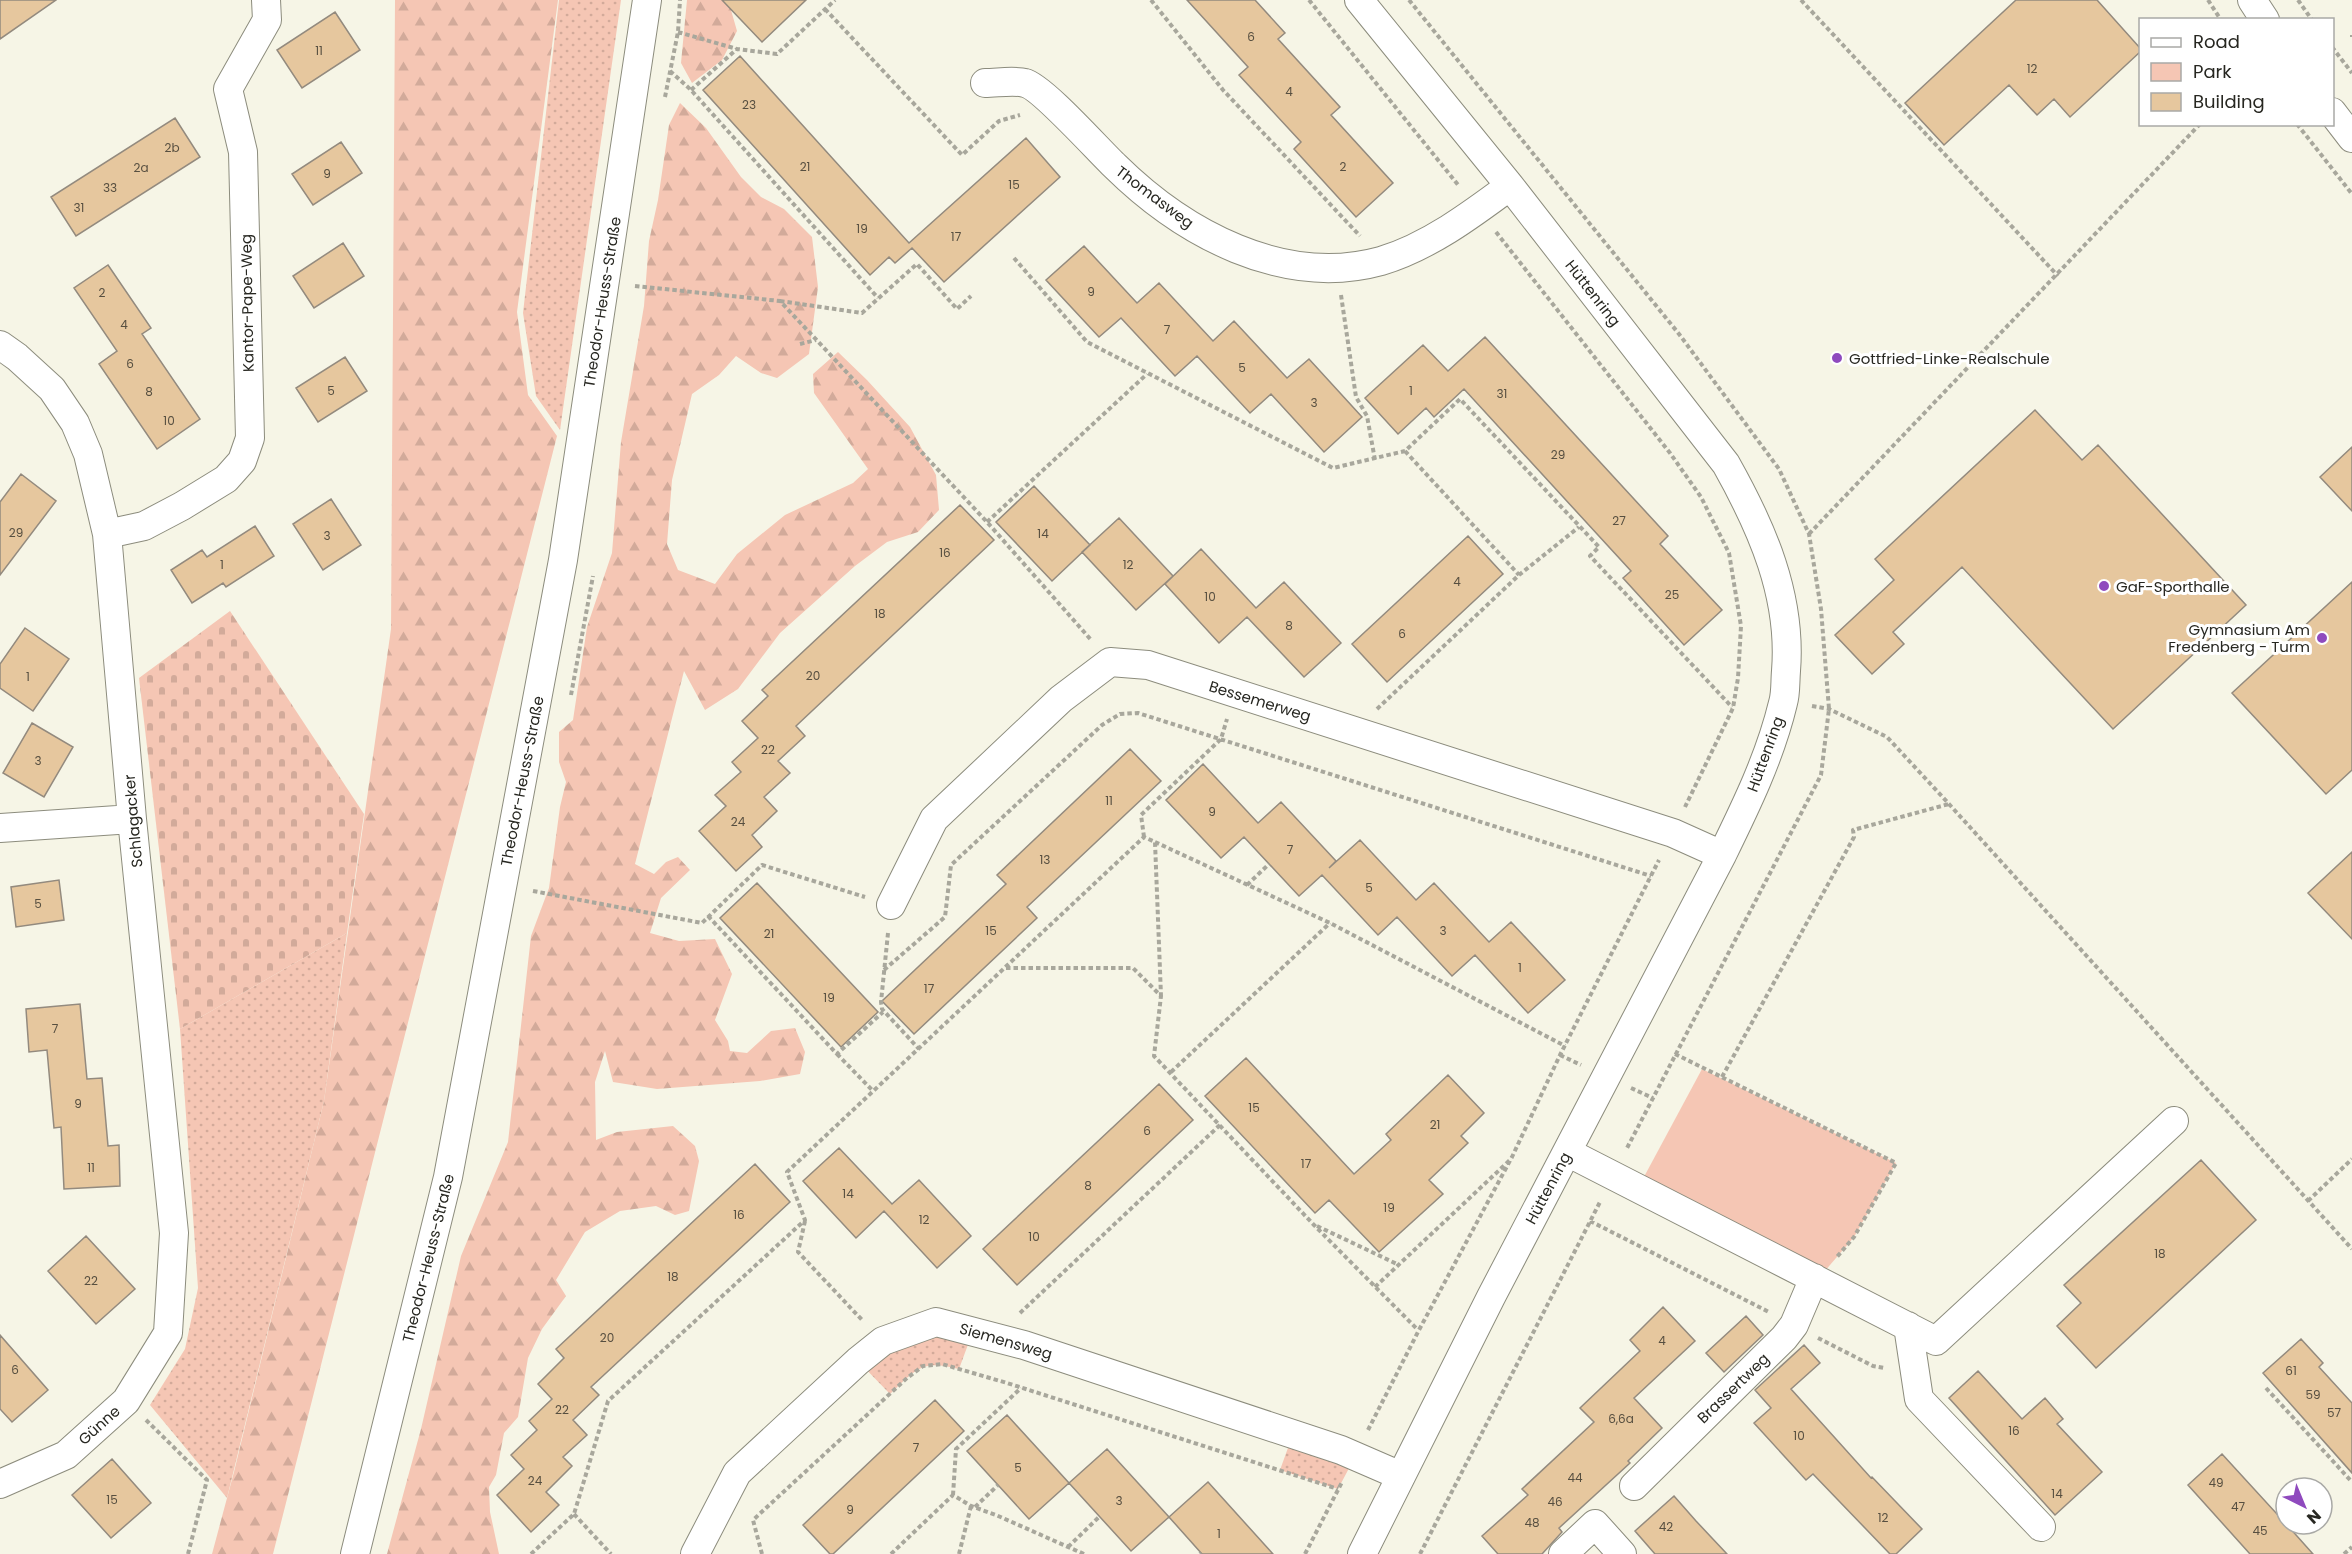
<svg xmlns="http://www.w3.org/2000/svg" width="2352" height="1554" font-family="Poppins,sans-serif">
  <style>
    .grass { fill: url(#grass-dots) }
    .forest { fill: url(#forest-firs) }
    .cemetery { fill: url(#cemetery-stones) }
    .park { fill: #f5c6b4 }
    .building { fill: #e6c79e; stroke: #938a7e; stroke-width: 1.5 }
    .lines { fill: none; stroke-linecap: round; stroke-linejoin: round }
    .minor-casing { stroke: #8c8c7d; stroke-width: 30 }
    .path { stroke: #a8a79c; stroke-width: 4; stroke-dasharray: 4.5 3; stroke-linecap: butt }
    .minor { stroke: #fff; stroke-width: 28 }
    .poi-dot { fill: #8f4abe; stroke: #fff; stroke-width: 2 }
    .labels { text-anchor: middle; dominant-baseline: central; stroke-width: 6; stroke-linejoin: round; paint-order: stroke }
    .number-label { font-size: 12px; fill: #574f40 }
    .street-label { font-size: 15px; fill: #272721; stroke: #fff }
    .poi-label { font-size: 15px; fill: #272721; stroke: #fff; text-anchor: start }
  </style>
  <defs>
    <pattern id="grass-dots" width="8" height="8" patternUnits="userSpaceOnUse" patternTransform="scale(1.5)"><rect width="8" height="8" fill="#f5c6b4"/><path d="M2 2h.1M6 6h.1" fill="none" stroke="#d2aa9a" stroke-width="1.8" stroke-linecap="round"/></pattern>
    <pattern id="forest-firs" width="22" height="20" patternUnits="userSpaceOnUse" patternTransform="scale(1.5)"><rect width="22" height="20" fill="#f5c6b4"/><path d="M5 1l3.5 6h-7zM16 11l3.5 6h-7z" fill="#d2aa9a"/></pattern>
    <pattern id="cemetery-stones" width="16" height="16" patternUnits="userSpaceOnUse" patternTransform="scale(1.5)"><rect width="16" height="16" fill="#f5c6b4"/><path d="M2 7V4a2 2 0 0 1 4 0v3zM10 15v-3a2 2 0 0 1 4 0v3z" fill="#d2aa9a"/></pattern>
  </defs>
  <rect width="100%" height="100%" fill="#f6f5e6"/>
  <!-- grass -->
  <path class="grass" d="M559,0H621L560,430L536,396L523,313Z
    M347,933L324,1101L227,1498L150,1405L185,1349L198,1288L180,1029Z
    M973,1331L959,1369C922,1359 916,1369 890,1394L858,1361L883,1341Z
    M1293,1434L1356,1455L1338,1489L1280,1470Z"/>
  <!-- forest -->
  <path class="forest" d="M395,0H558L517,312L528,395L557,436L273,1554H212L234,1472L324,1101L391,629Z
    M687,0H737L731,10L737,31L722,60L692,83L681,63Z
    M680,103L706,128L741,177L761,197L784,209L812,237L818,287L809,354L777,378L761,373L736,356L719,375L692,394L672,480L667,544L678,570L715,584L737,554L785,515L853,483L868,469L814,393L813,374L838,352L867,380L910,427L936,475L939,510L918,532L887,542L855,566L780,633L738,689L705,710L684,671L635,864L654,874L666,862L678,857L690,870L661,898L650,933L679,941L715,939L732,974L715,1020L728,1041L730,1051L747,1053L771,1031L795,1028L805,1052L800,1074L760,1081L657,1089L613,1082L605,1051L595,1082L596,1140L617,1132L673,1126L695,1146L699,1161L689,1211L675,1215L656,1206L620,1211L585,1232L556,1280L566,1296L542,1329L528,1358L518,1417L504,1433L496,1475L489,1487L490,1512L499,1554H387L421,1429L461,1256L508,1142L531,936L549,888L560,807L566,782L559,762V732L573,720L587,627L612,553L621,442L644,306L649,241L658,200L669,125Z"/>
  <!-- cemetery -->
  <path class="cemetery" d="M230,611L364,814L347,933L180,1029L139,678Z"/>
  <!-- park -->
  <path class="park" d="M1702,1069L1896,1163L1854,1237L1818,1279L1638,1188Z"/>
  <!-- building -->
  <path class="building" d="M0,0H56L0,39Z
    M722,0H806L762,42Z
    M1187,0H1255L1285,33L1278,39L1340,107L1331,115L1393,183L1356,217L1294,149L1301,142L1239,75L1248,67Z
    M2016,0H2097L2140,48V52L2070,117L2054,99L2037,115L2009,85L1944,145L1905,103Z
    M335,12L360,50L302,88L277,50Z
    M740,56L909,243L1026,138L1060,177L944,282L912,248L895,263L889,257L870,275L703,90Z
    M175,118L200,157L76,236L51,197Z
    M341,142L362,173L313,205L292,174Z
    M343,243L364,276L314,308L293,276Z
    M1084,246L1137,303L1159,283L1213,341L1234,321L1287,378L1309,359L1362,417L1324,452L1271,394L1250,413L1197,356L1175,376L1121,318L1099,337L1046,280Z
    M108,265L151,328L142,334L200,419L157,449L99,364L117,351L74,288Z
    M1485,337L1668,536L1660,544L1722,610L1684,645L1623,578L1631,571L1464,389L1434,417L1426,408L1398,434L1365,398L1423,345L1448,371Z
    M345,357L367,391L318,422L296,388Z
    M2035,410L2082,460L2098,445L2246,605L2113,729L1962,567L1893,632L1904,644L1872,674L1835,635L1894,580L1875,559Z
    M2352,447V511L2320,477Z
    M21,474L56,501L0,575V502Z
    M1034,486L1090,545L1052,581L996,522Z
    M331,499L361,545L323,570L293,524Z
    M960,505L994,540L796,726L805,736L778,761L790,773L764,797L777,811L752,835L762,847L736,871L699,831L726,806L715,795L741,772L732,762L758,738L742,721L768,696L762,690Z
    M1119,518L1173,576L1136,610L1082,552Z
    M255,526L274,556L226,587L223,583L192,603L171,570L202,550L207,557Z
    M1468,536L1503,574L1387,682L1352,644Z
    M1201,549L1256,608L1284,582L1341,643L1304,677L1247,617L1219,643L1165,584Z
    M2352,582V770L2326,794L2232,693Z
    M25,628L69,659L33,711L0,688V664Z
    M32,723L73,747L44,797L3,773Z
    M1130,749L1161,781L1027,907L1037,918L914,1034L882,1001L1006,884L997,875Z
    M1203,764L1258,823L1281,802L1336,861L1329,868L1360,840L1416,900L1434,883L1489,942L1511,922L1565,980L1528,1013L1475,955L1452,976L1397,917L1378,935L1322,875L1299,896L1244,837L1221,858L1166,800Z
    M2352,852V939L2308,893Z
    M59,880L64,920L16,927L11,887Z
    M757,883L878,1012L841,1047L720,918Z
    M80,1004L87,1079L102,1078L108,1146L119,1145L120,1186L64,1189L61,1127L54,1128L47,1050L29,1052L26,1009Z
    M1246,1058L1354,1174L1391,1140L1386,1134L1448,1075L1484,1113L1461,1136L1468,1143L1429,1180L1443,1194L1379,1252L1329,1200L1315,1213L1205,1096Z
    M1159,1084L1193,1120L1017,1285L983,1249Z
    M839,1148L892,1204L919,1180L971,1236L937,1268L884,1211L856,1238L803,1181Z
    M2201,1160L2256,1220L2096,1368L2057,1326L2081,1303L2064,1285Z
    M755,1164L790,1202L591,1387L599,1395L573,1420L587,1435L563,1457L572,1466L546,1492L559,1505L531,1532L497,1495L524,1469L511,1455L537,1430L529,1421L552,1399L538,1384L564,1358L556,1349Z
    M86,1236L135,1289L96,1324L48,1271Z
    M1663,1307L1695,1341L1634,1398L1662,1428L1628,1461L1630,1463L1559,1528L1562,1532L1542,1554H1498L1482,1536L1528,1495L1522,1489L1594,1422L1580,1408L1640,1351L1630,1340Z
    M1746,1316L1763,1335L1724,1372L1706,1353Z
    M0,1335L48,1390L12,1422L0,1409Z
    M2301,1339L2323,1363L2319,1367L2352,1403V1473L2263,1373Z
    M1804,1345L1820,1363L1791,1389L1871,1478L1872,1477L1922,1529L1896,1554H1890L1813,1474L1806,1480L1754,1423L1771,1408L1755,1390Z
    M1978,1371L2022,1419L2045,1398L2063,1419L2057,1424L2102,1472L2055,1515L1949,1398Z
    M935,1400L964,1431L833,1554H830L803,1525Z
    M1007,1415L1069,1483L1029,1519L967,1451Z
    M1107,1449L1169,1517L1131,1551L1069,1483Z
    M2222,1454L2288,1526L2313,1554H2250L2188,1485Z
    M112,1459L151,1503L111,1538L72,1495Z
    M1208,1482L1273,1554H1202L1169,1517Z
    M1674,1496L1696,1521L1727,1554H1655L1635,1531Z"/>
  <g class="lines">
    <!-- minor casing -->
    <g class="minor-casing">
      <path id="minor" d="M1359,0L1510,186L1726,464C1762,528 1792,596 1786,671C1785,682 1786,693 1783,703C1770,757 1746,806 1722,855L1491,1297L1362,1554
        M2252,0L2265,20
        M985,83C997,83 1014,80 1025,83C1042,87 1099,151 1115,166C1183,233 1283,288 1381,261C1428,247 1471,215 1510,186
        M2332,112L2352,138
        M0,345L17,357L52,389L75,423L88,454L107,534L132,819L174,1233L168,1333L126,1401L66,1455L0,1484
        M107,534L144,526L182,506L226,479L242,461L250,438L243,152L228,89L267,20L266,0
        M0,828L132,819
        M891,905L934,819L1061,699L1110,662L1148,665L1673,833L1722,855
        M1567,1152L1936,1341L2174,1121
        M1908,1326L1919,1399L2041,1527
        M1634,1486L1784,1338L1794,1325L1814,1278
        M355,1554L448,1177L563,560L647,0
        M695,1554L737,1473L858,1361L883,1341L936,1322L1024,1345L1341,1450L1401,1476
        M1563,1554L1595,1524L1622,1554"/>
    </g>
    <!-- path -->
    <path class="path" d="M1151,0L1223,90L1360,236
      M1309,0L1459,186
      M1409,0L1679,334L1779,469L1809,534L1821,609L1829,709L1821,775L1626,1150
      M1801,0L2058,276
      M2208,0L2221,20
      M2298,0L2312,20
      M825,9L962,155L999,121L1020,115
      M678,32L737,49
      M2352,35V37
      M2332,47L2352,73
      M670,71L691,90L878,298
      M691,90L737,49L777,54L835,0
      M665,97L678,32L680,0
      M2297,124L2352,194
      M1496,232L1670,453L1701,497L1729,553L1741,626L1738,678L1733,708L1685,807
      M1014,258L1087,342L1333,468L1405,451L1460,399L1599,547L1590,556L1732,707
      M635,286L780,301L987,522L1092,641
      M1341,295L1356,397L1367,416L1375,460
      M780,301L862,313L917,264L957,309L971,296
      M800,344L816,340
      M1405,451L1519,575
      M987,522L1147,374
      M1809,534L2200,124
      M571,695L593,576
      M1812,706L1829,709L1887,737L1949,804L2352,1249
      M1377,709L1519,575L1579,527
      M1144,837L1141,815L1221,739L1227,719
      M1155,842L1330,923L1565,1046
      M1247,885L1269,864
      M533,891L702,923L762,865L865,897
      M708,916L837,1054L883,1012
      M888,933L881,1002L882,1009L919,1049
      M1006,968H1133L1161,996L1154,1056L1314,1225L1418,1330
      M884,970L945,917L951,865L1102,725L1120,714L1138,713L1651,876
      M837,1054L873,1091
      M1675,1054L1896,1163L1854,1237L1836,1258
      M1560,1055L1581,1065
      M1171,1072L1330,923
      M1722,1077L1854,837L1853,830L1949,804
      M1631,1088L1653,1098
      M2308,1201L2352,1159
      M805,1221L798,1252L863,1321
      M1590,1221L1769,1312
      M1317,1226L1399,1265
      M1375,1287L1510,1160
      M1020,1313L1221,1124
      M1818,1338L1873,1366L1884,1368
      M2266,1388L2352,1482
      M146,1420L207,1480L188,1554
      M1368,1430L1419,1330L1512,1157L1560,1055L1659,860
      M953,1495L956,1449L1021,1388
      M975,1507L998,1485
      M574,1514L611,1554
      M1068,1547L1099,1517
      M531,1554L574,1514L608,1401L805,1220L787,1172L1144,837L1155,842L1161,996
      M762,1554L753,1520L907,1378L923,1366L942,1364L1007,1383L1338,1489
      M891,1554L953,1495L971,1506L996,1515L1084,1554
      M959,1554L971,1506
      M1200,1554L1201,1553
      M1305,1554L1342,1482
      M1420,1554L1600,1202
      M2344,1554L2352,1547"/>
    <!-- minor -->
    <use href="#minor" class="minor"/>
  </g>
  <!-- markers -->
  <g class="poi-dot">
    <circle cx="1837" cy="358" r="6"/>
    <circle cx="2104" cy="586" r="6"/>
    <circle cx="2322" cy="638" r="6"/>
  </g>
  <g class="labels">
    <!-- number labels -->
    <g class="number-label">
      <text x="1251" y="36">6</text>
      <text x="319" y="50">11</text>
      <text x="2032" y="68">12</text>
      <text x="1289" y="91">4</text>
      <text x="749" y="104">23</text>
      <text x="172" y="147">2b</text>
      <text x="805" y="166">21</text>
      <text x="1343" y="166">2</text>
      <text x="141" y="167">2a</text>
      <text x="327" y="173">9</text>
      <text x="1014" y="184">15</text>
      <text x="110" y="187">33</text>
      <text x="79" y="207">31</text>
      <text x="862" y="228">19</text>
      <text x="956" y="236">17</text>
      <text x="1091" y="291">9</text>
      <text x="102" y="292">2</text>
      <text x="124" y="324">4</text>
      <text x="1167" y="329">7</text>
      <text x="130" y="363">6</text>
      <text x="1242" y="367">5</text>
      <text x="331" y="390">5</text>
      <text x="1411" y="390">1</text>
      <text x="149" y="391">8</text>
      <text x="1502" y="393">31</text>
      <text x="1314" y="402">3</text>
      <text x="169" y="420">10</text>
      <text x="1558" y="454">29</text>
      <text x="1619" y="520">27</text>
      <text x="16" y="532">29</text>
      <text x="1043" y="533">14</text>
      <text x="327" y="535">3</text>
      <text x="945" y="552">16</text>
      <text x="222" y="564">1</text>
      <text x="1128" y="564">12</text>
      <text x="1457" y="581">4</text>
      <text x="1672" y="594">25</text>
      <text x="1210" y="596">10</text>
      <text x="880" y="613">18</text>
      <text x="1289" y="625">8</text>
      <text x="1402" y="633">6</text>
      <text x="813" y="675">20</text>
      <text x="28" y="676">1</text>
      <text x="768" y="749">22</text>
      <text x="38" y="760">3</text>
      <text x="1109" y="800">11</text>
      <text x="1212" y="811">9</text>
      <text x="738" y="821">24</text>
      <text x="1290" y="849">7</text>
      <text x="1045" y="859">13</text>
      <text x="1369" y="887">5</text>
      <text x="38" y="903">5</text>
      <text x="991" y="930">15</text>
      <text x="1443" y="930">3</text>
      <text x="769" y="933">21</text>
      <text x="1520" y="967">1</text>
      <text x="929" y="988">17</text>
      <text x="829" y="997">19</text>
      <text x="55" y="1028">7</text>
      <text x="78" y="1103">9</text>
      <text x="1254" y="1107">15</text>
      <text x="1435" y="1124">21</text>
      <text x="1147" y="1130">6</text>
      <text x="1306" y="1163">17</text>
      <text x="91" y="1167">11</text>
      <text x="1088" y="1185">8</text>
      <text x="848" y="1193">14</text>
      <text x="1389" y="1207">19</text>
      <text x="739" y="1214">16</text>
      <text x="924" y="1219">12</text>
      <text x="1034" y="1236">10</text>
      <text x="2160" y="1253">18</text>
      <text x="673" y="1276">18</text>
      <text x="91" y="1280">22</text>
      <text x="607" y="1337">20</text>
      <text x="1662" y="1340">4</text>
      <text x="15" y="1369">6</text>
      <text x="2291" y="1370">61</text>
      <text x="2313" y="1394">59</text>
      <text x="562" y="1409">22</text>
      <text x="2334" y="1412">57</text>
      <text x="1621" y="1418">6,6a</text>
      <text x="2014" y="1430">16</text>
      <text x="1799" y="1435">10</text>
      <text x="916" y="1447">7</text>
      <text x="1018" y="1467">5</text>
      <text x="1575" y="1477">44</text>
      <text x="535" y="1480">24</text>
      <text x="2216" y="1482">49</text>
      <text x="2057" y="1493">14</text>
      <text x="112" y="1499">15</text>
      <text x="1119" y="1500">3</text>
      <text x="1555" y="1501">46</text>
      <text x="2238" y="1506">47</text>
      <text x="850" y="1509">9</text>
      <text x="1883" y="1517">12</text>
      <text x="1532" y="1522">48</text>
      <text x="1666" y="1526">42</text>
      <text x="2260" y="1530">45</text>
      <text x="1219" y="1533">1</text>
    </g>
    <!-- street labels -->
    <g class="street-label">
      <text transform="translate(1155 197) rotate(37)">Thomasweg</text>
      <text transform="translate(1593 293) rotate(52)">Hüttenring</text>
      <text transform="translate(602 302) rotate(-81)">Theodor-Heuss-Straße</text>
      <text transform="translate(247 303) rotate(-91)">Kantor-Pape-Weg</text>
      <text transform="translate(1260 701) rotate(17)">Bessemerweg</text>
      <text transform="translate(1765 754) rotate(-70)">Hüttenring</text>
      <text transform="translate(522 781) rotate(-79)">Theodor-Heuss-Straße</text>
      <text transform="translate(133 821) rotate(-95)">Schlagacker</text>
      <text transform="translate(1548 1188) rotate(-62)">Hüttenring</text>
      <text transform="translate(428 1258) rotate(-76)">Theodor-Heuss-Straße</text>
      <text transform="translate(1006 1341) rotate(16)">Siemensweg</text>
      <text transform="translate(1733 1388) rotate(-44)">Brassertweg</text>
      <text transform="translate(99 1425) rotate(-42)">Günne</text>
    </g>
    <!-- poi labels -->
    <g class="poi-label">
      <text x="1849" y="358">Gottfried-Linke-Realschule</text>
      <text x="2116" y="586">GaF-Sporthalle</text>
      <text x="2310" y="629" text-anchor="end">Gymnasium Am<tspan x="2310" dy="17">Fredenberg - Turm</tspan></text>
    </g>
  </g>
  <!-- legend -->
  <rect x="2139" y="18" width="195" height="108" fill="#ffffff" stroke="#a9a9a6" stroke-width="1.5"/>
  <rect x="2151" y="38" width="30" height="9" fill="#ffffff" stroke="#a9a9a6" stroke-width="1.5"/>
  <text x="2193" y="48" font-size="18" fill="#272721">Road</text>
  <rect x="2151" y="63" width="30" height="18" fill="#f5c6b4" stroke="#a9a9a6" stroke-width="1.5"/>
  <text x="2193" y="78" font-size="18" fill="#272721">Park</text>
  <rect x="2151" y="93" width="30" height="18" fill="#e6c79e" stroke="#a9a9a6" stroke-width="1.5"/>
  <text x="2193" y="108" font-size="18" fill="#272721">Building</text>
  <!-- north arrow -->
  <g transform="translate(2304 1506) rotate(137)"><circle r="28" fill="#ffffff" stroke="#a9a9a6" stroke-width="1.5"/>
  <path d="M0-4.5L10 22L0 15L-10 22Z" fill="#8f4abe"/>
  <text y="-9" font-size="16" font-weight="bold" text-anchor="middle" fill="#272721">N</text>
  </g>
</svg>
